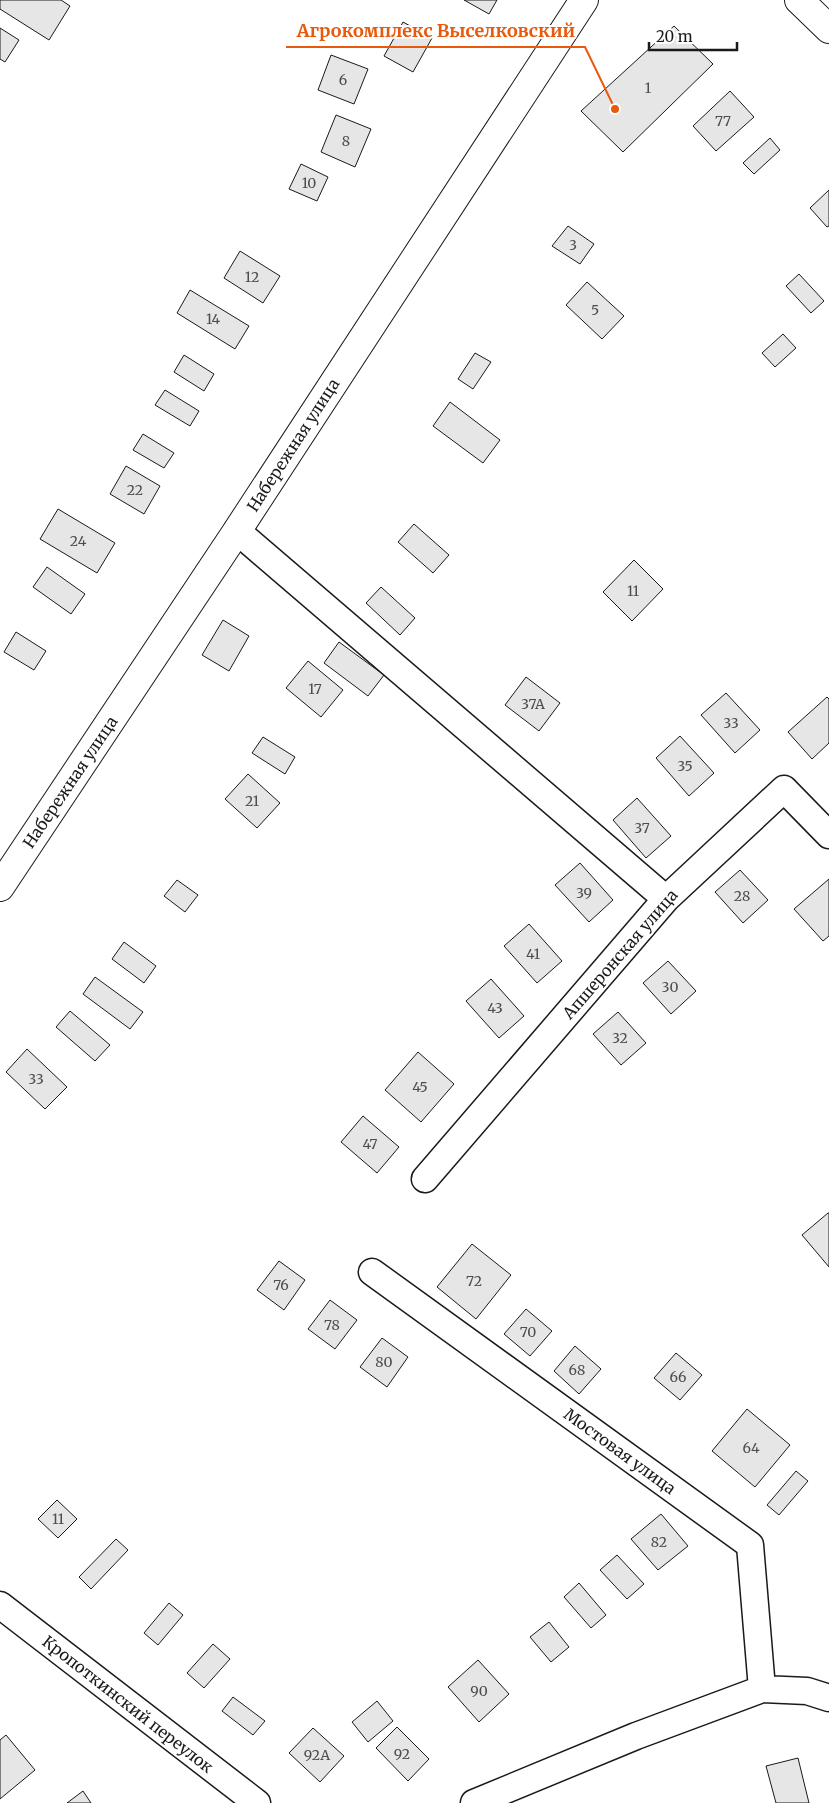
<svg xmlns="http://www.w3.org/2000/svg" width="829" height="1803" font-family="Merriweather,serif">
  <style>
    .building { fill: #e6e6e6; stroke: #1a1a1a }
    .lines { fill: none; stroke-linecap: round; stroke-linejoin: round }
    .street-casing { stroke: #1a1a1a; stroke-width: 29 }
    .secondary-casing { stroke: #1a1a1a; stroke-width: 30 }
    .primary-casing { stroke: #1a1a1a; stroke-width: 30 }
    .street { stroke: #fff; stroke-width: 26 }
    .secondary { stroke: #fff; stroke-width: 28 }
    .primary { stroke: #fff; stroke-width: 28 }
    .labels { text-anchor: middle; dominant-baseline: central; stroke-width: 4; stroke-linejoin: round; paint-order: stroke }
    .number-label { font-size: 14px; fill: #4d4d4d }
    .street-label { font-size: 16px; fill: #1a1a1a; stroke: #fff }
    .leader { fill: none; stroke: #e8590c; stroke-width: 2 }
    .callout-dot { fill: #e8590c; stroke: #fff; stroke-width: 2 }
    .callout-label { font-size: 18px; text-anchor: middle; font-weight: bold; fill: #e8590c; stroke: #fff; stroke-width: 4; stroke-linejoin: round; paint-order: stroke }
  </style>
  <rect width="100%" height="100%" fill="#fff"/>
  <!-- building -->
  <path class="building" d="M0,0H61L70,6L49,40L0,9Z
    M464,0H497L489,14Z
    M403,22L432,38L413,72L384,56Z
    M674,26L713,64L623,152L581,111Z
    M0,28L19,40L5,62L0,59Z
    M331,55L368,69L354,104L318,90Z
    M730,91L754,117L716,151L693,126Z
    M336,115L371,129L355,167L321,152Z
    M770,138L780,150L754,174L743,163Z
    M301,164L328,177L317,201L289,189Z
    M829,190V226L827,227L810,208Z
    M568,226L594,244L580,264L552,246Z
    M240,251L280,276L263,303L224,278Z
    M799,274L824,301L811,313L786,286Z
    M587,282L624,316L602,339L566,305Z
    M190,290L249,326L235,349L177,313Z
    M783,334L796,348L775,367L762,353Z
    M475,353L491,362L473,389L458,379Z
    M184,355L214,374L204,391L174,372Z
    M165,390L199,411L190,426L155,405Z
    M450,402L500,440L483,463L433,426Z
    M143,434L174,453L164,468L133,450Z
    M126,466L160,486L144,514L110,494Z
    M58,509L115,543L97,573L40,539Z
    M414,524L449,555L433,573L398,542Z
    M634,560L663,589L632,621L603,592Z
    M47,567L85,594L71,614L33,587Z
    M381,587L415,618L400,635L366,603Z
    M223,620L249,636L229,671L202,655Z
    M16,632L46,651L34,670L4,652Z
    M339,642L384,675L368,696L324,663Z
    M308,661L343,690L321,717L286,688Z
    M526,677L560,703L539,731L505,705Z
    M726,693L760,730L735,753L701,715Z
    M827,697L829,699V743L812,759L788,732Z
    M680,736L714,773L689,796L656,758Z
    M263,737L295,757L285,774L252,753Z
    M248,774L280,803L257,828L225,799Z
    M637,798L671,836L646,858L613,820Z
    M580,863L613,900L589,922L555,885Z
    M740,870L768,900L743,923L715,892Z
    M829,879V936L823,941L794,909Z
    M177,880L198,895L185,912L164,896Z
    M529,924L562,961L537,983L504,946Z
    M124,942L156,966L144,983L112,959Z
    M668,961L696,991L671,1014L643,983Z
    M95,977L143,1012L130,1029L83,994Z
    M491,979L524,1016L499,1038L466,1001Z
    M70,1011L110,1045L95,1061L56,1027Z
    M618,1012L646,1043L621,1065L593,1034Z
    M27,1049L67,1087L45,1109L6,1072Z
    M418,1052L454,1084L421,1122L385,1090Z
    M363,1116L399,1147L377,1173L341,1142Z
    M828,1213H829V1267L802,1235Z
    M472,1244L511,1275L476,1319L437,1287Z
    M279,1261L305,1280L284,1310L257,1290Z
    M330,1300L357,1320L335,1349L308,1329Z
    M526,1309L552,1331L530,1356L504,1334Z
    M382,1338L408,1357L387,1387L360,1367Z
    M575,1346L601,1369L579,1394L554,1371Z
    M676,1353L702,1375L680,1400L654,1378Z
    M747,1409L790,1445L755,1487L712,1451Z
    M796,1471L808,1481L779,1515L767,1505Z
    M57,1500L77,1519L58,1538L38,1519Z
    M661,1514L688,1546L658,1570L631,1539Z
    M116,1539L128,1550L91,1589L79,1577Z
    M617,1555L644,1584L627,1599L600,1570Z
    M579,1583L606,1615L591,1628L564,1597Z
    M169,1603L183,1615L158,1645L144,1633Z
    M549,1622L569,1647L551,1662L530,1637Z
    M213,1644L230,1659L204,1688L187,1673Z
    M478,1660L509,1694L479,1722L448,1687Z
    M233,1697L265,1721L253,1735L222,1711Z
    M377,1701L393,1721L368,1742L352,1722Z
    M397,1727L429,1759L408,1781L376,1748Z
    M313,1728L344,1756L320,1782L289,1753Z
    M6,1735L35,1770L0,1799V1740Z
    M798,1758L809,1803H776L766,1766Z
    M83,1791L91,1803H67Z"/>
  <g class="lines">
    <!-- street casing -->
    <g class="street-casing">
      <path id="street" d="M237,531L666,899
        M425,1179L666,899L784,789L829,835
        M372,1272L750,1545L762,1689
        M0,1605L257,1803
        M474,1803L636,1736L762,1689L807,1691L829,1698"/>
    </g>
    <!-- secondary casing -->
    <g class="secondary-casing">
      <path id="secondary" d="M0,887L237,531L584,0"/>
    </g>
    <!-- primary casing -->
    <g class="primary-casing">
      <path id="primary" d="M799,0L829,29"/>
    </g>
    <!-- street -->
    <use href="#street" class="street"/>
    <!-- secondary -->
    <use href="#secondary" class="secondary"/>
    <!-- primary -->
    <use href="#primary" class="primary"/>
  </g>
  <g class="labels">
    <!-- number labels -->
    <g class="number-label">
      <text x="343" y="80">6</text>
      <text x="648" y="88">1</text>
      <text x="723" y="121">77</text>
      <text x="346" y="141">8</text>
      <text x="309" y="183">10</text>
      <text x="573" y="245">3</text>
      <text x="252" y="277">12</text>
      <text x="595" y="310">5</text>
      <text x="213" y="319">14</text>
      <text x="135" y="490">22</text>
      <text x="78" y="541">24</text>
      <text x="633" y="591">11</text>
      <text x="315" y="689">17</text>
      <text x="533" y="704">37А</text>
      <text x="731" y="723">33</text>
      <text x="685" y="766">35</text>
      <text x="252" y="801">21</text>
      <text x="642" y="828">37</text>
      <text x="584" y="893">39</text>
      <text x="742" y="896">28</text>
      <text x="533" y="954">41</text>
      <text x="670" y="987">30</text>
      <text x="495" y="1008">43</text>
      <text x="620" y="1038">32</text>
      <text x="36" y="1079">33</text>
      <text x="420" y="1087">45</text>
      <text x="370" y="1144">47</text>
      <text x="474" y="1281">72</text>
      <text x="281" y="1285">76</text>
      <text x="332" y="1325">78</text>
      <text x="528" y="1332">70</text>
      <text x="384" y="1362">80</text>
      <text x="577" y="1370">68</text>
      <text x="678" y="1377">66</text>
      <text x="751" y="1448">64</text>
      <text x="58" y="1519">11</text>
      <text x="659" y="1542">82</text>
      <text x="479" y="1691">90</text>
      <text x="402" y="1754">92</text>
      <text x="317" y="1755">92А</text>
    </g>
    <!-- street labels -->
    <g class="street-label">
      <text transform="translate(293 445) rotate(-57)">Набережная улица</text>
      <text transform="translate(70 782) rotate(-56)">Набережная улица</text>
      <text transform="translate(620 954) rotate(-49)">Апшеронская улица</text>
      <text transform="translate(620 1451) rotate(36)">Мостовая улица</text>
      <text transform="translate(128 1704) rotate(38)">Кропоткинский переулок</text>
    </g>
  </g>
  <!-- callouts -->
  <path class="leader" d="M615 109L585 47H286"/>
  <circle class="callout-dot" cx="615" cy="109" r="5"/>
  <g class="callout-label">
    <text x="436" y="37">Агрокомплекс Выселковский</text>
  </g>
  <!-- scale -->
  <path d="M649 42v8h88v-8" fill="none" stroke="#1a1a1a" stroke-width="2.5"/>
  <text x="656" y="42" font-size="15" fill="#1a1a1a" stroke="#ffffff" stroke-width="4" paint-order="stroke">20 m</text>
</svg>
